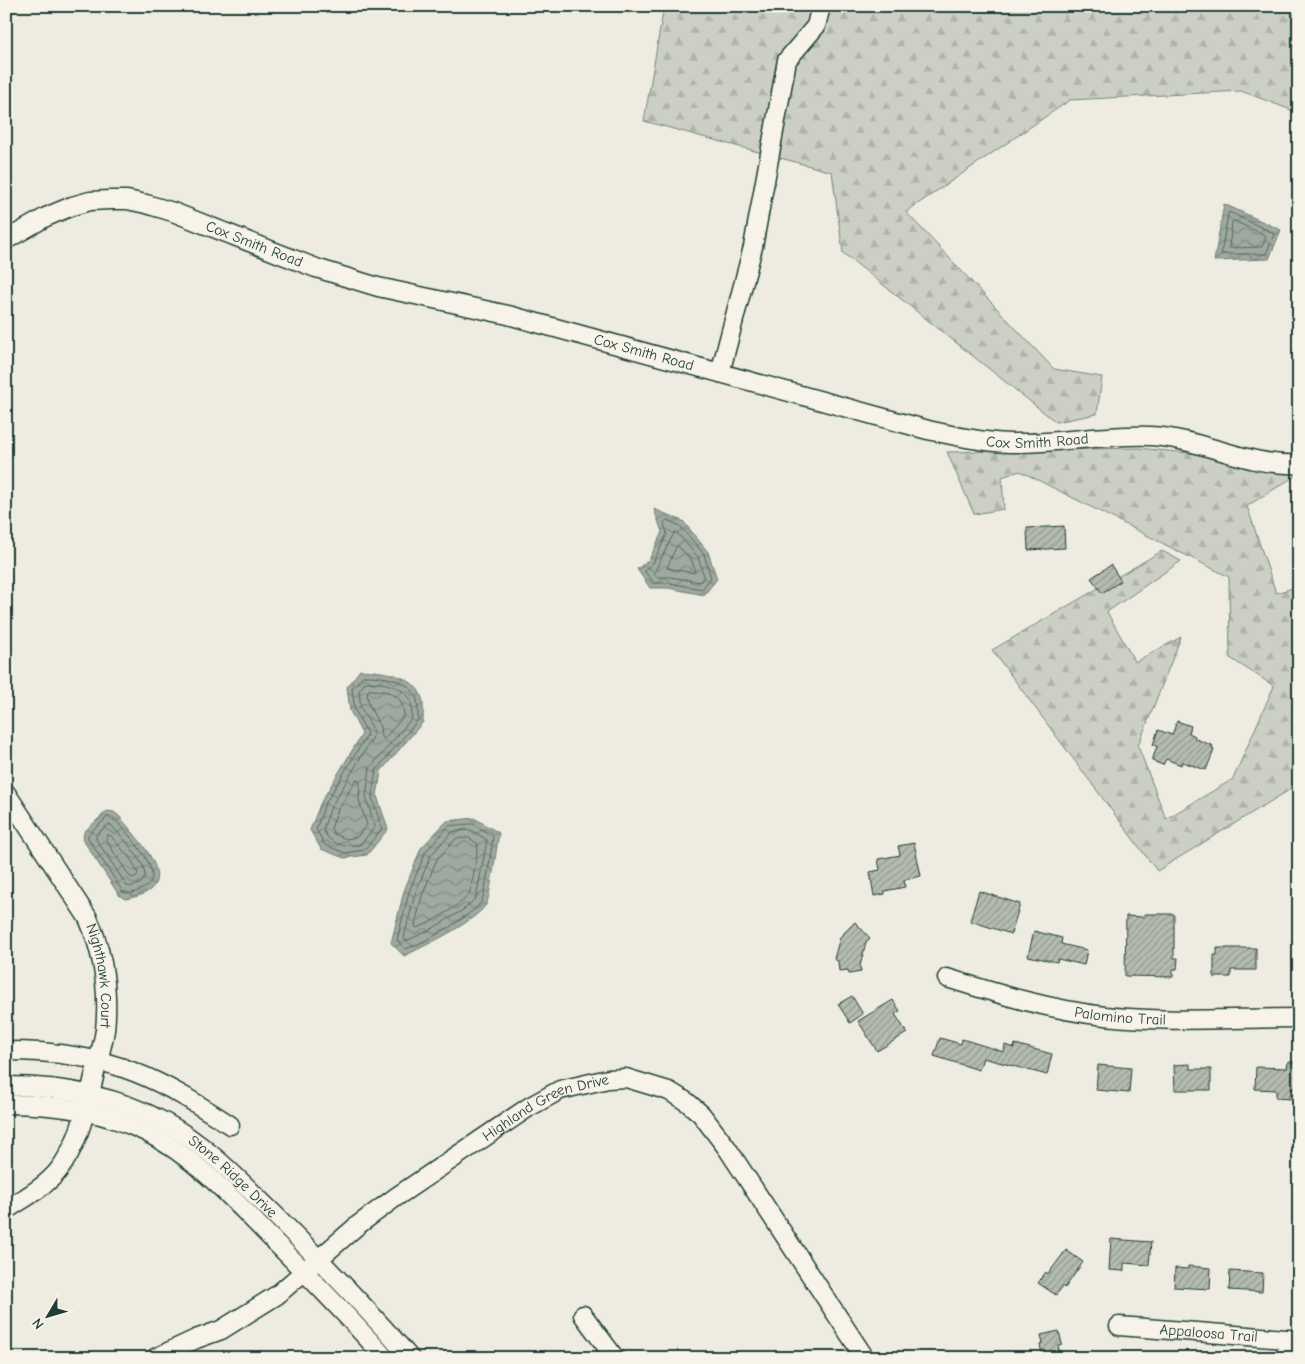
<svg xmlns="http://www.w3.org/2000/svg" width="1305" height="1364" font-family="'Comic Neue',sans-serif">
  <style>
    .forest { fill: url(#forest-firs); stroke: #76867c }
    .water { fill: url(#water-waves); stroke: #6c7e74 }
    .lines { fill: none; stroke-linecap: round; stroke-linejoin: round }
    .shore { stroke: #52685f; stroke-width: 1 }
    .building { fill: url(#building-hatch); stroke: #1f3d34 }
    .minor-casing { stroke: #1f3d34; stroke-width: 21 }
    .minor { stroke: #f7f3e8; stroke-width: 18 }
    .labels { text-anchor: middle; dominant-baseline: central; stroke-width: 4; stroke-linejoin: round; paint-order: stroke }
    .street-label { font-size: 15px; fill: #1f3d34; stroke: #f7f3e8 }
  </style>
  <defs>
    <pattern id="forest-firs" width="22" height="20" patternUnits="userSpaceOnUse" patternTransform="scale(1.25)"><rect width="22" height="20" fill="#cccfc4"/><path d="M5 1l3.5 6h-7zM16 11l3.5 6h-7z" fill="#afb3a9"/></pattern>
    <pattern id="water-waves" width="16" height="10" patternUnits="userSpaceOnUse" patternTransform="scale(1.25)"><rect width="16" height="10" fill="#9fa99f"/><path d="M0 5q4-4 8 0t8 0" fill="none" stroke="#818b82"/></pattern>
    <pattern id="building-hatch" width="6" height="6" patternUnits="userSpaceOnUse" patternTransform="scale(1.25)"><rect width="6" height="6" fill="#b5bbb0"/><path d="M-1 1l2-2M0 6l6-6M5 7l2-2" fill="none" stroke="#939990"/></pattern>
  </defs>
  <rect width="100%" height="100%" fill="#eeece1"/>
  <filter id="ink" filterUnits="userSpaceOnUse"><feTurbulence type="fractalNoise" baseFrequency=".02" numOctaves="2"/><feDisplacementMap in="SourceGraphic" scale="10" xChannelSelector="R" yChannelSelector="G"/><feConvolveMatrix kernelMatrix="1 2 1 2 8 2 1 2 1" color-interpolation-filters="sRGB"/></filter>
  <g filter="url(#ink)">
    <!-- forest -->
    <path class="forest" d="M664,6H1299V113L1241,91L1070,100L906,212L1054,369L1102,377L1097,414L1056,422L843,253L832,172L644,121Z
      M1138,448L1199,454L1297,475L1247,506L1276,593L1299,586V784L1157,871L992,650L1162,551L1181,561L1107,612L1135,662L1181,637L1138,746L1166,819L1233,779L1274,686L1230,658L1229,577L1020,471L1002,477L1004,509L974,514L947,452Z"/>
    <!-- water -->
    <path class="water" d="M1224,204L1281,230L1269,259L1214,261Z
      M654,509L683,521L708,552L717,579L704,595L668,588H650L637,569L649,560L662,532Z
      M360,670C380,671 415,674 422,698C424,705 423,714 423,722L381,771L377,796L388,829L367,855L344,858L321,849L310,830L321,802L362,734L350,711L347,687Z
      M107,811L114,812L119,816C140,842 189,889 125,899L119,895L83,840L84,832Z
      M474,818L499,833C497,845 490,898 486,905C473,923 425,946 404,956L391,943L404,891L421,848L447,821Z"/>
    <g class="lines">
      <!-- shore -->
      <path class="shore" d="M1229,212L1273,233L1274,235L1266,254H1221L1228,214Z
        M1234,221L1265,235L1266,238L1262,247L1229,248L1232,223Z
        M667,520L680,526L704,554L711,578L702,589L669,583H654L645,572L646,569L653,563L667,534L664,523Z
        M676,532L698,557L704,576L700,582L670,577H657L654,573L674,533Z
        M678,546L692,561L695,571L694,573L667,568L676,547Z
        M363,676C381,676 411,678 417,700C418,706 418,713 418,720L376,770L372,797L382,829L364,850L345,853L325,845L316,829L325,804L367,735L366,731L355,710L352,689Z
        M366,682C381,682 405,685 411,702C412,706 411,713 412,718L370,768L366,797L375,827L361,844C344,847 330,846 323,829L331,807L373,737V729L361,708L359,691Z
        M369,690C389,690 404,694 404,716L384,739L381,737L380,727L369,705L367,693Z
        M357,779L360,782L359,800L367,825L357,837L346,839L334,834L331,828L338,810Z
        M108,817H112L115,819C125,832 172,877 142,889C136,892 130,895 123,892L88,838V835Z
        M473,824L493,836C492,847 485,896 481,902C473,915 420,946 405,949L397,940L409,892L426,851L449,826Z
        M108,825H111C120,835 160,875 139,884C134,886 132,887 127,886L96,839V836Z
        M471,830L487,840L476,898L463,910L430,930L406,941L404,938L415,894L431,855L452,832Z
        M108,835L111,836L132,861L138,873L137,876L132,878L130,877L106,840Z
        M469,838L478,844C477,853 472,889 469,894C463,904 426,926 416,928L415,925L422,896L437,859L456,839Z"/>
    </g>
    <!-- building -->
    <path class="building" d="M1064,526L1065,548L1028,550L1027,528Z
      M1111,565L1121,581L1102,593L1091,578Z
      M1177,721L1191,726L1189,733L1195,736L1194,738L1213,746L1212,749L1214,750L1206,770L1182,762L1181,765L1166,759L1163,765L1152,761L1157,746L1153,745L1158,730L1172,735Z
      M914,843L921,876L904,880L905,887L885,891V894L874,896L870,872L880,870L878,859L900,855L898,846Z
      M979,891L1020,904L1011,934L970,921Z
      M1144,914H1174V958H1178L1177,969H1173V977L1125,976L1126,916L1144,917Z
      M855,922L870,938L866,942L860,966L861,972L849,974L848,970L839,971L838,961L834,959L840,937Z
      M1034,931L1062,938L1061,944L1087,950L1084,965L1058,959L1057,962L1028,956Z
      M1217,948H1256V970H1231V977H1214V955H1217Z
      M852,996L863,1014L850,1023L838,1004Z
      M893,1000L900,1011L895,1014L907,1033L877,1051L858,1021Z
      M940,1038L961,1044L962,1039L1004,1052L1005,1045L1014,1048L1015,1044L1052,1054L1047,1075L983,1058L979,1070L934,1056Z
      M1288,1062H1299V1089H1291L1290,1099L1276,1098V1090L1255,1089L1256,1067L1287,1068Z
      M1190,1064V1069H1211V1090H1175L1174,1065Z
      M1098,1065L1131,1068L1129,1093L1096,1090Z
      M1111,1239L1151,1242L1149,1265L1124,1263V1271L1109,1270Z
      M1066,1250L1083,1262L1065,1288L1063,1286L1056,1295L1038,1283L1046,1272L1048,1274Z
      M1188,1266L1211,1268L1210,1289L1174,1287L1175,1268L1188,1269Z
      M1230,1271L1263,1273L1262,1292L1229,1290Z
      M1059,1331L1062,1344L1058,1345L1061,1358H1043L1040,1345L1043,1344L1041,1335Z"/>
    <g class="lines">
      <!-- minor casing -->
      <g class="minor-casing">
        <g id="minor">
          <path id="s1" d="M6,240L46,217L72,206L90,201L109,200H127L146,204L173,212L316,268L378,287L508,315L928,430C955,436 982,442 1010,443C1057,444 1104,434 1150,436C1201,438 1248,467 1299,464"/>
          <path d="M720,373L753,247L787,60L816,26L821,6"/>
          <path id="s2" d="M6,793L88,918C103,953 109,991 105,1030C102,1050 95,1070 91,1090C84,1118 76,1148 58,1171C44,1188 24,1198 6,1210"/>
          <path id="s3" d="M947,978C998,994 1051,1010 1105,1016C1169,1023 1235,1018 1299,1018"/>
          <path d="M6,1051C49,1051 94,1056 134,1072C168,1085 199,1105 230,1125"/>
          <path id="s4" d="M6,1086C60,1086 117,1096 164,1122C207,1145 240,1181 274,1214C321,1261 367,1308 410,1358"/>
          <path d="M6,1104C53,1104 104,1111 146,1132C195,1157 232,1198 270,1237C309,1276 348,1316 385,1358"/>
          <path d="M583,1315L615,1358"/>
          <path id="s5" d="M1119,1326L1299,1340"/>
          <path id="s6" d="M155,1358L196,1339L221,1330L277,1295L358,1225L396,1197L529,1107L560,1090L608,1079L626,1078L669,1091L687,1102L701,1114L727,1148L865,1358"/>
          <path d="M1286,1358L1287,1339"/>
        </g>
      </g>
      <!-- minor -->
      <use href="#minor" class="minor"/>
    </g>
  </g>
  <g class="labels">
    <!-- street labels -->
    <g class="street-label">
      <text stroke="none"><textPath href="#s1" startOffset="265">Cox Smith Road</textPath></text>
      <text stroke="none"><textPath href="#s1" startOffset="670">Cox Smith Road</textPath></text>
      <text stroke="none"><textPath href="#s1" startOffset="1075">Cox Smith Road</textPath></text>
      <text stroke="none"><textPath href="#s2" startOffset="209">Nighthawk Court</textPath></text>
      <text stroke="none"><textPath href="#s3" startOffset="178">Palomino Trail</textPath></text>
      <text stroke="none"><textPath href="#s6" startOffset="468">Highland Green Drive</textPath></text>
      <text stroke="none"><textPath href="#s4" startOffset="252">Stone Ridge Drive</textPath></text>
      <text stroke="none"><textPath href="#s5" startOffset="90">Appaloosa Trail</textPath></text>
    </g>
  </g>
  <!-- margin -->
  <rect width="1305" height="1364" fill="none" stroke="#f7f3e8" stroke-width="25"/>
  <rect x="12" y="12" width="1280" height="1339" fill="none" stroke="#1f3d34" stroke-width="2" filter="url(#ink)"/>
  <!-- north arrow -->
  <g transform="translate(48 1316) rotate(232)" stroke="#f7f3e8" stroke-width="4" paint-order="stroke">
  <path d="M0-4L9 19L0 12L-9 19Z" fill="#1f3d34"/>
  <text y="-8" font-size="14" font-weight="bold" text-anchor="middle" fill="#1f3d34">N</text>
  </g>
</svg>
